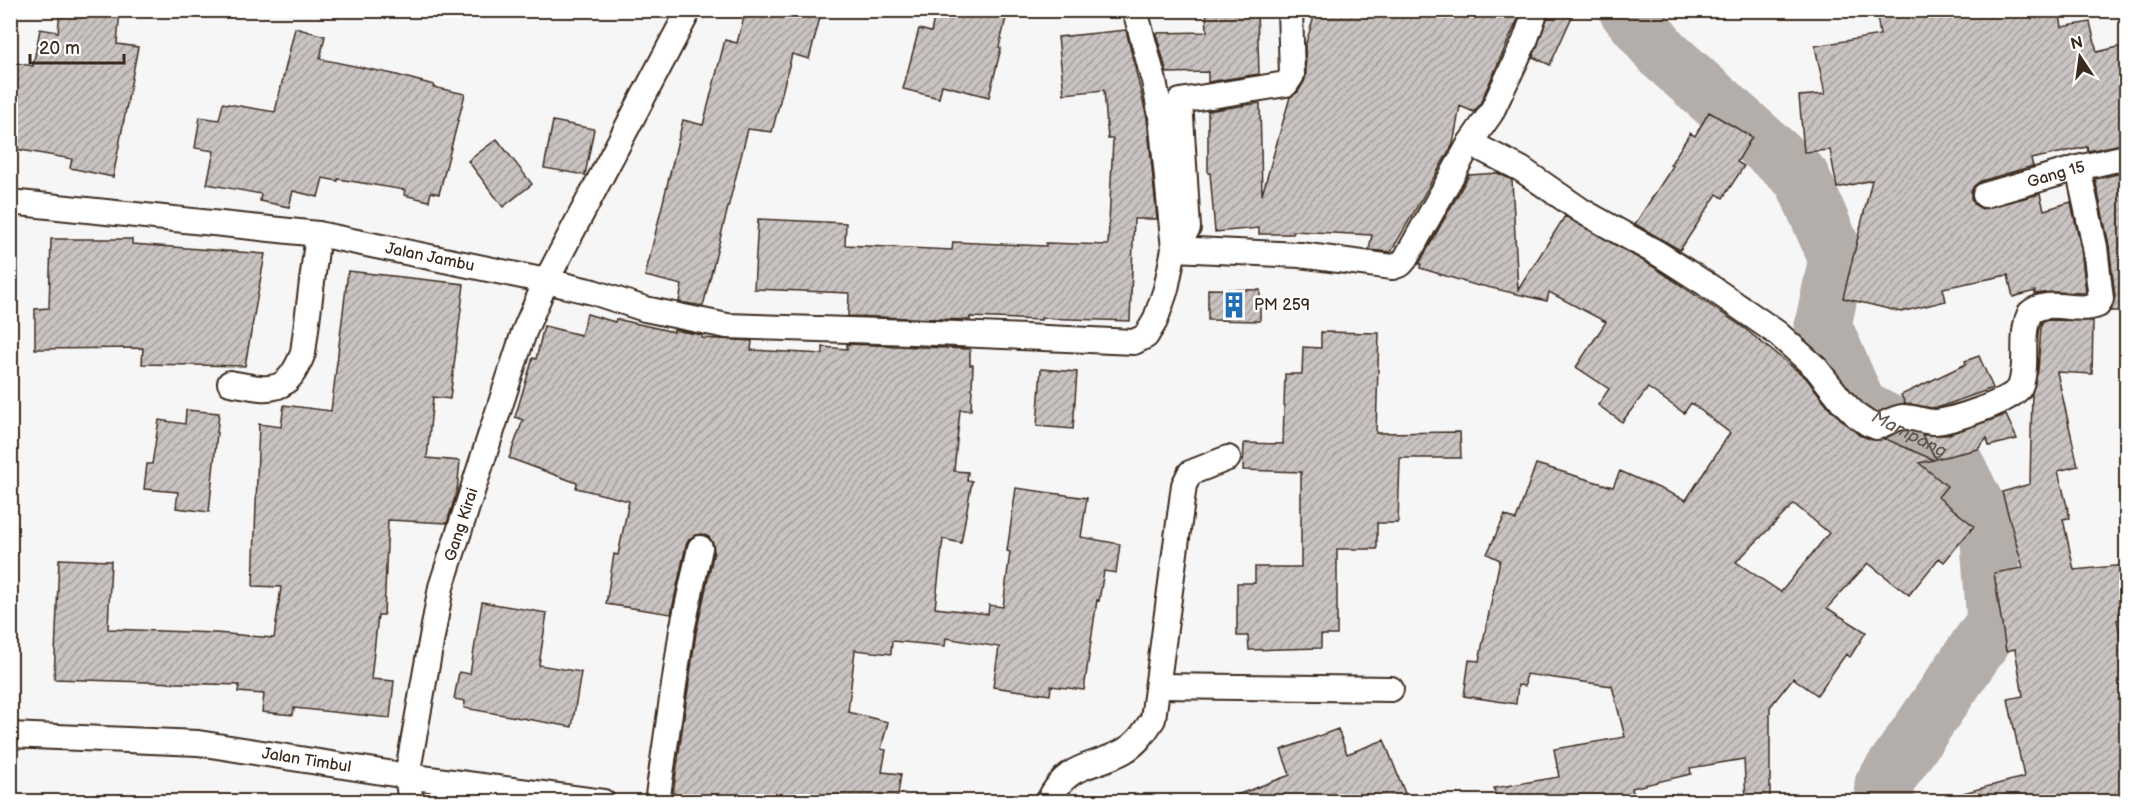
<svg xmlns="http://www.w3.org/2000/svg" width="2137" height="812" font-family="'Balsamiq Sans',sans-serif">
  <style>
    .lines { fill: none; stroke-linecap: round; stroke-linejoin: round }
    .river { stroke: #b4aeaa; stroke-width: 57 }
    .building { fill: url(#building-hatch); stroke: #3b2a1e; stroke-width: 1.5; fill-rule: evenodd }
    .street-casing { stroke: #3b2a1e; stroke-width: 28 }
    .street { stroke: #fff; stroke-width: 24 }
    .labels { text-anchor: middle; dominant-baseline: central; stroke-width: 5; stroke-linejoin: round; paint-order: stroke }
    .street-label { font-size: 16px; fill: #3b2a1e; stroke: #fff }
    .poi-label { font-size: 16px; fill: #3b2a1e; stroke: #fff; text-anchor: start }
    .water-label { font-size: 18px; font-style: italic; fill: #65584f; stroke: #fff }
  </style>
  <defs>
    <pattern id="building-hatch" width="6" height="6" patternUnits="userSpaceOnUse" patternTransform="scale(1.5)"><rect width="6" height="6" fill="#c9c3c1"/><path d="M-1 1l2-2M0 6l6-6M5 7l2-2" fill="none" stroke="#a49f9c"/></pattern>
  </defs>
  <rect width="100%" height="100%" fill="#f7f6f6"/>
  <filter id="ink" filterUnits="userSpaceOnUse"><feTurbulence type="fractalNoise" baseFrequency=".0167" numOctaves="2"/><feDisplacementMap in="SourceGraphic" scale="12" xChannelSelector="R" yChannelSelector="G"/><feConvolveMatrix kernelMatrix="1 2 1 2 8 2 1 2 1" color-interpolation-filters="sRGB"/></filter>
  <g filter="url(#ink)">
    <g class="lines">
      <!-- river -->
      <path class="river" id="s1" d="M1627,10L1663,54L1802,178L1837,259L1823,325L1859,408L1951,455L1988,529L1995,622L1883,785L1887,802"/>
    </g>
    <!-- building -->
    <path class="building" d="M60,10H120L117,44L138,47L113,177L70,168L72,159L10,148V62L33,66L40,29L58,32Z
      M746,10H822L809,59L792,54L772,132L748,129L703,306L679,302L682,285L645,276L683,120L703,125L725,40L737,43Z
      M936,10H1008L999,47L1001,48L989,97L942,85L939,98L903,89L919,29L931,32Z
      M1206,10H1257L1259,74L1208,82V72L1167,73L1156,33L1207,32Z
      M1316,10H1499L1518,19L1479,106L1474,112L1460,106L1453,144L1391,252L1369,250L1372,235L1293,231V234H1259V228L1215,232L1210,173H1208V111L1260,103L1262,195L1290,97L1298,92L1304,82L1306,75L1305,46Z
      M1550,10H1575L1550,65L1533,57Z
      M1876,10H2059L2062,27L2090,22L2097,52L2127,45V143L2088,151L2087,147L2031,159L2033,166L1981,181L1974,186L1971,192V198L1975,205L1982,209L2040,194L2044,210L2071,202L2081,249L2086,293L2053,292L2035,294V291L2013,297L2008,275L1943,288L1946,301L1901,312L1843,298L1872,180L1837,188L1830,150L1804,152L1799,96L1825,94L1815,46L1880,35Z
      M295,28L325,36L320,59L393,74L434,85L433,87L465,94L439,194L431,192L429,201L404,195L405,190L338,179V181L323,178L318,197L293,191L289,207L260,201L261,194L207,184L214,151L195,148L200,117L219,120L223,103L275,112Z
      M1126,30L1147,118L1157,219H1134L1130,321L1041,318V320L970,317V320L848,316L849,293L754,289L758,219L846,223L845,245L952,250L953,242L1046,246V243L1108,245L1113,139H1108L1104,90L1064,94L1058,37Z
      M1709,112L1752,137L1737,162L1744,166L1723,198L1717,194L1680,250L1635,224L1673,166L1670,165L1690,133L1695,136Z
      M553,121L594,129L585,175L544,168Z
      M497,139L532,184L503,207L468,161Z
      M2127,172V311H2111L2115,297L2109,245L2095,179Z
      M1498,173L1512,180L1518,290L1565,216L1652,266L1744,328L1806,378L1832,411L1859,435L1873,440L1886,439L1934,460L1919,463L1947,486L1938,497L1974,526L1944,562L1939,558L1909,595L1868,563L1827,608L1866,632L1850,657L1846,654L1817,695L1793,678L1770,707V801H1746L1744,759L1690,768L1691,774L1632,788L1635,801H1496L1494,788L1559,777L1554,749L1625,737L1612,686L1526,674L1525,686L1518,685L1516,704L1464,696L1469,660L1479,661L1500,560L1487,554L1505,515L1516,520L1536,464L1613,487L1620,471L1686,500L1730,433L1691,403L1684,413L1648,388L1622,422L1598,405L1609,389L1576,367L1606,322L1549,292L1547,301L1479,285L1478,286L1420,268L1421,264H1419L1469,175ZM1794,504L1829,533L1781,592L1736,562Z
      M51,239H132V244L265,254L245,366L142,364L143,348L35,349V309L49,308Z
      M348,271L464,284L450,399L433,397L427,458L460,461L457,491L447,523L388,520L384,615H378L371,679L394,681L390,718L294,708L293,715L262,712L264,694L238,692L239,685L54,679L59,559L111,561L108,629L216,633L274,638L281,587L253,586L259,424L281,427L284,405L331,411Z
      M1208,289L1260,290V321L1208,320Z
      M587,314L615,322L616,319L674,332V330L702,335V338L752,341L751,350L823,354V347L847,349V344L970,349V365H973L971,410H960L954,471L968,472L967,481H972L961,543L943,539L935,608L988,614L989,605L1003,607L1010,552L1007,551L1016,488L1087,498L1081,537L1120,544L1116,573L1104,571L1099,601L1097,600L1084,690L1051,686L1050,695L993,687L999,647L946,638L945,646L892,641L891,654L855,650L848,712L888,722L881,749L886,750L882,772L901,774L897,801H771L728,797V801H724L673,794L696,633L714,551L713,543L709,537L702,534L695,535L689,539L686,545L671,614L606,604L614,554L618,555L629,501L576,488L577,483L509,458L523,420L515,417L533,358L536,359L544,326L581,335Z
      M2048,320L2093,321L2092,374L2057,372L2078,466L2058,471L2070,518L2063,519L2074,570L2125,565L2127,618L2117,620L2127,666V794L2096,801H1964L1963,793L2024,777L2008,699L2023,696L2015,649L2006,651L1994,573L2023,568L2002,492L2030,484L2032,393L2038,371L2041,326L2042,322Z
      M1321,332L1379,333L1376,433L1460,432L1461,458H1400L1398,523H1377V549H1337V635H1321V648L1249,650L1248,636H1237V583H1255V567H1301V472L1243,470L1244,443L1283,444L1285,374H1302L1303,347L1321,348Z
      M1979,356L1993,388L1940,407L1932,408L1905,403L1901,395L1966,364L1965,361Z
      M1041,369L1077,372L1073,429L1037,426Z
      M186,410L219,413L209,512L176,508L178,492L144,489L147,464H152L159,420L185,424Z
      M2006,415L2017,439L1989,446L1987,438L1978,449L1936,459L1922,435H1946Z
      M482,602L547,613L539,665L581,672L572,727L464,708L465,701L454,699L459,672L470,674Z
      M1338,729L1347,754L1384,740L1408,801H1227L1226,799L1290,775L1281,750Z"/>
    <g class="lines">
      <!-- street casing -->
      <g class="street-casing">
        <g id="street">
          <path d="M1470,143L1521,169L1582,211L1659,254L1706,284L1777,333L1816,368L1842,401L1857,416L1867,423L1877,427C1885,424 1894,418 1903,417C1914,417 1924,422 1935,422C1951,421 2013,401 2020,387C2029,365 2019,336 2030,313C2048,297 2077,314 2098,305L2101,299L2095,247L2078,168"/>
          <path id="s2" d="M1985,195L2078,168L2126,157"/>
          <path id="s3" d="M10,202L318,234L546,281L593,292L645,309L727,326L912,332L1134,342L1146,336L1155,321L1166,289L1174,249L1161,116L1154,81L1135,10"/>
          <path d="M1188,228L1180,101L1286,84L1292,75L1290,10"/>
          <path d="M1174,249L1300,255L1393,267L1401,264L1406,258L1470,143L1491,113L1525,41L1536,10"/>
          <path d="M230,383C269,390 286,397 303,353L318,234"/>
          <path d="M1158,686L1391,689"/>
          <path id="s4" d="M10,735L198,743L407,776L603,802"/>
          <path id="s5" d="M411,802L407,776L441,587L524,332L546,281L689,10"/>
          <path d="M657,802L682,630L700,548"/>
          <path d="M1048,802C1067,762 1091,769 1124,751C1138,743 1145,731 1153,719L1184,485L1190,473L1228,458"/>
        </g>
      </g>
      <!-- street -->
      <use href="#street" class="street"/>
    </g>
  </g>
  <!-- icons -->
  <defs>
    <g id="building-bare" transform="scale(2.07)"><path d="M-4-6H4V6H1V3H-1V6H-4ZM-2.5-4.3h1.7v1.8h-1.7ZM.8-4.3h1.7v1.8H.8ZM-2.5-1h1.7V.8h-1.7ZM.8-1h1.7V.8H.8Z" fill="#1f6fb2" stroke="#fff" stroke-width="2.5" paint-order="stroke"/></g>
  </defs>
  <g fill-rule="evenodd">
    <use href="#building-bare" x="1234" y="305"/>
  </g>
  <g class="labels">
    <!-- street labels -->
    <g class="street-label">
      <text stroke="none"><textPath href="#s2" startOffset="74">Gang 15</textPath></text>
      <text stroke="none"><textPath href="#s3" startOffset="424">Jalan Jambu</textPath></text>
      <text stroke="none"><textPath href="#s5" startOffset="284">Gang Kirai</textPath></text>
      <text stroke="none"><textPath href="#s4" startOffset="298">Jalan Timbul</textPath></text>
    </g>
    <!-- poi labels -->
    <g class="poi-label">
      <text x="1254" y="305">PM 259</text>
    </g>
    <!-- water labels -->
    <g class="water-label">
      <text stroke="none"><textPath href="#s1" startOffset="546">Mampang</textPath></text>
    </g>
  </g>
  <!-- margin -->
  <rect width="2137" height="812" fill="none" stroke="#fff" stroke-width="36"/>
  <rect x="18" y="18" width="2101" height="776" fill="none" stroke="#3b2a1e" stroke-width="2" filter="url(#ink)"/>
  <!-- north arrow -->
  <g transform="translate(2080 57) rotate(347)" stroke="#ffffff" stroke-width="4.5" paint-order="stroke">
  <path d="M0-4.5L10 22L0 15L-10 22Z" fill="#3b2a1e"/>
  <text y="-9" font-size="16" font-weight="bold" text-anchor="middle" fill="#3b2a1e">N</text>
  </g>
  <!-- scale -->
  <path d="M30 54v9h94v-9" fill="none" stroke="#3b2a1e" stroke-width="3"/>
  <text x="39" y="54" font-size="18" fill="#3b2a1e" stroke="#ffffff" stroke-width="4.5" paint-order="stroke">20 m</text>
</svg>
